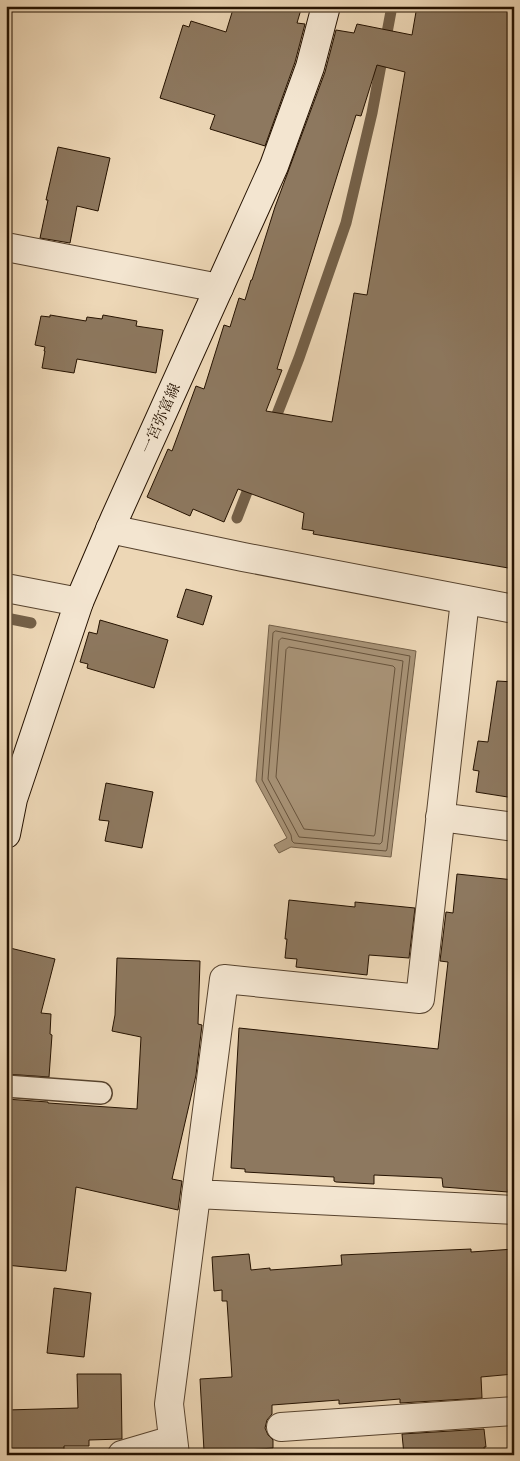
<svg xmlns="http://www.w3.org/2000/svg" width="520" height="1461" font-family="'Gentium Book Plus','Noto Serif JP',serif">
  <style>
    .water { fill: #a99478; stroke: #746048 }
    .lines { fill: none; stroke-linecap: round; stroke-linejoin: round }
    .shore { stroke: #67533c; stroke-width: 1 }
    .stream { stroke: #746048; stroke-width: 11 }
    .building { fill: #8d785f; stroke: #251200; fill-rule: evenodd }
    .service-casing { stroke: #57432e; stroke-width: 24 }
    .minor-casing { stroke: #57432e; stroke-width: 30 }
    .tertiary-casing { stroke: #57432e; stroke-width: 30 }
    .secondary-casing { stroke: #251200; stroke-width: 30 }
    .service { stroke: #f3e5d0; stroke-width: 21 }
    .minor { stroke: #f3e5d0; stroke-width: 28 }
    .tertiary { stroke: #f3e5d0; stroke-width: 28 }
    .secondary { stroke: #f3e5d0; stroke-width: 28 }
    .labels { text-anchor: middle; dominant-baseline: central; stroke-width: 4.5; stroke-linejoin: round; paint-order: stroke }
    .street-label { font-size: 15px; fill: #251200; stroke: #f3e5d0 }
  </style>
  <rect width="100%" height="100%" fill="#edd7b6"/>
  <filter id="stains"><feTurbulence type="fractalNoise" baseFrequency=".004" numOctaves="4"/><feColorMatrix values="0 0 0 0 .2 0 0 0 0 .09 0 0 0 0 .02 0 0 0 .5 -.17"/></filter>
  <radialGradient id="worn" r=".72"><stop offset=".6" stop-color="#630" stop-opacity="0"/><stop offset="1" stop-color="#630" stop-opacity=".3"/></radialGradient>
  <!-- water -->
  <path class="water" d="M269,625L416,651L391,857L291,847L279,853L274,845L287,838L256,781Z"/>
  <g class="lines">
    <!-- shore -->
    <path class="shore" d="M276,631L410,656L387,849L386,851L294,843L292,841L291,835L262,780L273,633Z
      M282,638L403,661L382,842L380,844L299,837L268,779L279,641Z
      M289,647L393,666L395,668L375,834L374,836L304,829L276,777L286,650Z"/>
    <!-- stream -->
    <path class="stream" d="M272,427L299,358L346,223L372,113L392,6
      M237,518L252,479
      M6,618L31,623"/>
  </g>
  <!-- building -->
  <path class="building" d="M234,6H302L297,23L305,24L295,62L265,146L210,129L215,115L160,98L183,25L189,27L191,21L226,32Z
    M417,6H514V569L313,534L314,531L302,529L304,513L238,489L224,522L193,509L190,516L147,497L168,449L172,451L196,386L204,389L224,325L230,327L239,298L245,300L251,280H252L275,207L325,72L336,30L354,33L357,24L412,35ZM377,65L405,72L367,295L354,293L332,422L266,411L282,370L277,369L356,115L361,116Z
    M58,147L110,158L98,211L77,206L70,243L40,238L48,200H46Z
    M50,315L86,321L87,317L102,319L103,315L137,321L136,326L163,330L156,373L77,359L74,373L42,368L45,351H44L45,347L35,345L41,316L50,317Z
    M186,589L212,596L203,625L177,617Z
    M100,620L168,640L154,688L87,668L88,664L80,662L89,632L97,634Z
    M497,681L514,682V798L476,792L479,771L473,770L478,741L488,742Z
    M106,783L153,792L142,848L105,841L109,821L99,820Z
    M457,874L514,880V1185H509L508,1192L443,1187L442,1178L374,1175V1184L336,1182L334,1181V1177L245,1172V1169L231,1168L239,1028L438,1049L448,962L440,961L446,912L453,913Z
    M289,900L355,907V902L415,908L409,958L369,955L367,975L296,967L297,959L285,958L287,939H285Z
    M6,947L55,959L41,1013L51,1014L50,1034L52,1035L49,1077L6,1074Z
    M117,958L200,961L198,1024L202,1025L196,1075L172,1179L182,1181L178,1210L76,1187L66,1271L6,1265V1099L48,1102V1103L137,1109L141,1037L112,1031L115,1015Z
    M471,1249V1252L514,1249V1374L481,1377L482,1398L400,1403V1399L339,1404V1400L272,1405V1414L267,1420L265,1428L268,1435L273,1440V1448L221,1452V1450L204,1451L200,1379L232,1377L227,1301H222V1290L214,1291L212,1257L249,1254L251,1270L270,1268V1270L342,1265L341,1255Z
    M54,1288L91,1293L84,1357L47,1353Z
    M77,1374H121L122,1439L89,1440V1446H64V1455H6V1410L78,1408Z
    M484,1429L486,1447H484L485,1455H404L402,1434Z"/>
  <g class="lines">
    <!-- service casing -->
    <g class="service-casing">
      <path id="service" d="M6,1086L101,1093"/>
    </g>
    <!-- minor casing -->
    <g class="minor-casing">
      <path id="minor" d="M6,247L219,288
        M110,529L243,557L514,609
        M440,817L514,827
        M196,1194L514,1210
        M281,1427L514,1411
        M122,1455L173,1440
        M175,1455L169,1404L224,979L420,999L465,600"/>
    </g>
    <!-- tertiary casing -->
    <g class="tertiary-casing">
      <path id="tertiary" d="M6,588L79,602"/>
    </g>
    <!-- secondary casing -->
    <g class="secondary-casing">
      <path id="secondary" d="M6,834L13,799L79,602L115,518L274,166L310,67L326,6"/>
    </g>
    <!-- service -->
    <use href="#service" class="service"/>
    <!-- minor -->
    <use href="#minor" class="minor"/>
    <!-- tertiary -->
    <use href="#tertiary" class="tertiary"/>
    <!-- secondary -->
    <use href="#secondary" class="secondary"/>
  </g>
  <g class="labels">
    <!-- street labels -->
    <g class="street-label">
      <text transform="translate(160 418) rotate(-66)">一宮弥富線</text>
    </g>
  </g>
  <!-- margin -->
  <rect width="520" height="1461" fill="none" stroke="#edd7b6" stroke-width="25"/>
  <rect x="8" y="8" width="505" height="1446" fill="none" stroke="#251200" stroke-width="2.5"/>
  <rect x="12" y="12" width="495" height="1436" fill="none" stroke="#251200"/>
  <rect width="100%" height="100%" filter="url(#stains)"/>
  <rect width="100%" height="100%" fill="url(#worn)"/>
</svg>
